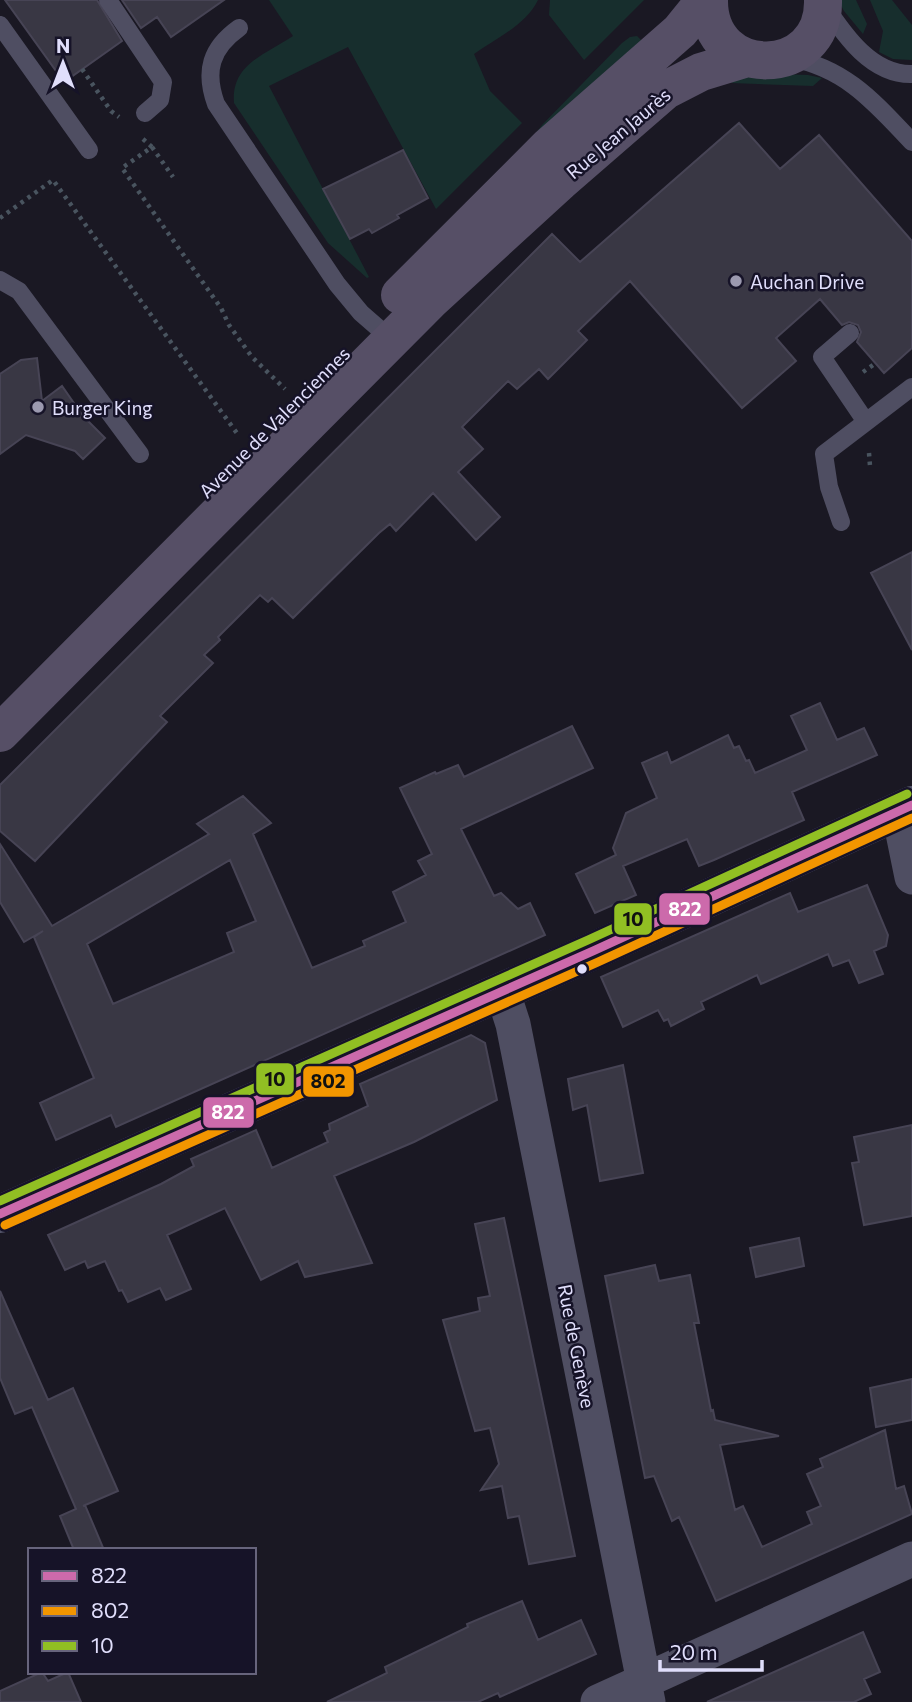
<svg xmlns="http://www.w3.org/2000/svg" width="912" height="1702" font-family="Commissioner,sans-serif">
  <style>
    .green { fill: #172e2d }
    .building { fill: #393744; stroke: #474455; stroke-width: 2; fill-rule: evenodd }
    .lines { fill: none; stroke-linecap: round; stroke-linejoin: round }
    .path { stroke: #49545f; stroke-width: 4.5; stroke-dasharray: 3.5 5; stroke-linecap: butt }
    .lane { stroke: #4f4e62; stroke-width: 18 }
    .street { stroke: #4f4e62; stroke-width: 35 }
    .secondary { stroke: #525368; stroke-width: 38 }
    .primary { stroke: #564f66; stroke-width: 38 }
    .bus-1-casing { stroke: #161328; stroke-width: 14 }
    .bus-2-casing { stroke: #161328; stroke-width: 14 }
    .bus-3-casing { stroke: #161328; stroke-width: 14 }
    .bus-1 { stroke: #cc6aab; stroke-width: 9 }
    .bus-2 { stroke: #f29500; stroke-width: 9 }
    .bus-3 { stroke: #91bf23; stroke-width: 9 }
    .poi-dot { fill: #9b99af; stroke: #161328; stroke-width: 2.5 }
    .bus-dot { fill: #e0defb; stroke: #161328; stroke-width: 2.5 }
    .labels { text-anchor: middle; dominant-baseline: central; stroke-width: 5; stroke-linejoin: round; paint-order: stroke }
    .street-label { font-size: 19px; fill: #e0defb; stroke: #161328 }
    .poi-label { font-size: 19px; fill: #e0defb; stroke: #161328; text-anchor: start }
    .line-badge { stroke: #161328; stroke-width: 2.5 }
    .badge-label { font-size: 19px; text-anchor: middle; font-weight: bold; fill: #fff }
    .pale-badge-label { font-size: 19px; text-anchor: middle; font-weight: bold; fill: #111 }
  </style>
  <rect width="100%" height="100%" fill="#1a1823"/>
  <!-- green -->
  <path class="green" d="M269,0H538C526,25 495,39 474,54L490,91L522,123L436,209L348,47L269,86L369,277L367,278L328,243L234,103C231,64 265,55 293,36Z
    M550,0H644L584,60L549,15Z
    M838,0H856L867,24L863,34L844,11Z
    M870,0H892L912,25V60L893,59L879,52L883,31Z
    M637,36L647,46L528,143L542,125L622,43L630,37Z
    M749,73L808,75L822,78L813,86L731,83Z"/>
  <!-- building -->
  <path class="building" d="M5,0H97L122,41L64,82Z
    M122,0H224L171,37L157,17L141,28Z
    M739,123L780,169L819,135L912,241V348L884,373L857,342L861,332L858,325L849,322L842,325L820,299L776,338L796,361L742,408L630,281L578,331L587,340L548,379L539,369L517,389L508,381L462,427L483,449L458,472L500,517L476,540L433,493L396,531L390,524L379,533L293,618L272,598L268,602L260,595L218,637L220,640L204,655L213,663L160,716L167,722L35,861L0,831V785L552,234L580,262Z
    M403,150L428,198L397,215L399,218L372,233L369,229L350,239L323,189Z
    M37,358L42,401L62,386L83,416L105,438L83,459L75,451L26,435L0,454V374L21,360Z
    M912,552V650L871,573Z
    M820,703L837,740L864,728L877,755L792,792L804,820L714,860L699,866L687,839L623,866L636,895L595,913L576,874L616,855L613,848L626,813L657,798L642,763L667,752L671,763L728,735L734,748L739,746L746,761L749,760L755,773L807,750L791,716Z
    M572,726L593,768L461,829L494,896L501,893L518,909L530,903L545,935L116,1127L111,1115L56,1140L40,1103L94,1078L34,937L43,931L24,942L0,902V844L52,926L209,834L197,824L243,796L271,823L253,834L312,968L365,946L363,941L406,922L393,892L426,875L418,861L432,854L400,788L435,772L436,774L458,765L464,777ZM230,860L256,921L227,933L234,952L113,1004L87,944Z
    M867,885L888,935L886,946L874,951L883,974L859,983L849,960L833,966L828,954L761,984L757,975L701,1002L704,1009L671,1026L668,1019L664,1021L658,1010L623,1027L601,977L790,893L798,912Z
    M471,1035L485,1043L497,1100L414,1142L334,1176L372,1263L305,1277L298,1261L261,1280L225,1208L167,1235L191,1289L166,1300L160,1288L128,1302L122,1290L119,1291L105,1261L88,1268L85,1261L65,1270L48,1235L161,1184L194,1166L191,1159L256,1130L272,1168L328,1142L324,1133L330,1130L329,1124L368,1106L360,1084Z
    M623,1065L643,1173L600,1181L587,1105L573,1110L568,1079Z
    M912,1125V1216L864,1225L852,1163L859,1162L854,1137Z
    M504,1218L575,1556L529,1564L519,1516L508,1518L502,1486L481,1490L499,1464L490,1428L475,1431L443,1320L480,1311L478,1298L490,1296L475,1224Z
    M799,1238L804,1266L756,1277L750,1248Z
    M655,1265L659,1281L690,1275L699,1323H694L711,1411L713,1410L715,1420L779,1436L720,1445L735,1510L743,1506L762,1547L812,1524L807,1512L821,1506L807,1474L823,1467L820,1459L885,1430L896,1489L904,1486L912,1514L716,1601L679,1517L672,1521L654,1476L645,1478L605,1276Z
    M0,1291L48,1400L73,1388L118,1491L83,1506L85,1505L104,1550H74L60,1516L76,1509L32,1407L15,1414L0,1378Z
    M912,1379V1420L876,1427L870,1388Z
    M522,1601L538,1640L581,1620L596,1654L500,1697L498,1693L478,1702H327L387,1673L385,1667L468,1627L467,1624Z
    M863,1632L880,1672L864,1679L871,1694L854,1702H707Z
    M42,1672L48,1681L68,1672L81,1702H0V1691Z"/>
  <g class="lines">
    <!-- path -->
    <path class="path" d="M82,69L111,111L119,117
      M143,139L152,147L122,168L221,308L229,325L252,357L285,389
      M152,147L173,177
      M0,218L53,180L239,436
      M863,372L876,363
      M869,453L870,466"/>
    <!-- lane -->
    <path class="lane" d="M108,0L163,82L160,100L145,113
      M825,6C845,36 872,75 912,74
      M0,25L89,150
      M239,28C211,48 204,71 216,104L337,284L361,313L392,340
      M790,58C846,68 875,103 912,142
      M0,280L19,291L140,454
      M850,333L822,357L866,422L912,387
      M841,522L829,487L824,454L866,422"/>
    <!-- street -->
    <path class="street" d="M895,812L902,828L912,877
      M502,990L513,1024L648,1702
      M598,1702L912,1559"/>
    <!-- secondary -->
    <path class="secondary" d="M0,1214L593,951L912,805"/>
    <!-- primary -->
    <path class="primary" d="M709,0C708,81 825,80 823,0
      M400,295L549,146L680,31L705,0
      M0,733L430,301L560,182L666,90L701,72L747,58"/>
    <!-- bus-1 casing -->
    <g class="bus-1-casing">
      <path id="bus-1" d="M0,1214L593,951L912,805"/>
    </g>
    <!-- bus-2 casing -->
    <g class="bus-2-casing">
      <path id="bus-2" d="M5,1225L598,962L912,818"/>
    </g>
    <!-- bus-3 casing -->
    <g class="bus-3-casing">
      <path id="bus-3" d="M0,1201L588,940L907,794"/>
    </g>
    <!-- bus-1 -->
    <use href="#bus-1" class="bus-1"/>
    <!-- bus-2 -->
    <use href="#bus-2" class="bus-2"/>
    <!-- bus-3 -->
    <use href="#bus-3" class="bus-3"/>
  </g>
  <!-- markers -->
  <g class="poi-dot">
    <circle cx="736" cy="281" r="7"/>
    <circle cx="38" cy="407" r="7"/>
  </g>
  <circle class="bus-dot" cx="582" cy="969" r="6"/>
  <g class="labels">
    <!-- street labels -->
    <g class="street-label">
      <text transform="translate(618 133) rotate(-40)">Rue Jean Jaurès</text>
      <text transform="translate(274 422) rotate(-45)">Avenue de Valenciennes</text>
      <text transform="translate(577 1346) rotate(79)">Rue de Genève</text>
    </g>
    <!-- poi labels -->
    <g class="poi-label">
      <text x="750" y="281">Auchan Drive</text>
      <text x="52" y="407">Burger King</text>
    </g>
  </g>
  <g class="line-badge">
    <rect x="658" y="892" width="53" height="34" rx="7" fill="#cc6aab"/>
    <rect x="613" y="902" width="40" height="34" rx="7" fill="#91bf23"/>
    <rect x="255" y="1062" width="40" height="34" rx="7" fill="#91bf23"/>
    <rect x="302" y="1065" width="53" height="33" rx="7" fill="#f29500"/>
    <rect x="202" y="1096" width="53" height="33" rx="7" fill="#cc6aab"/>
  </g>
  <g class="badge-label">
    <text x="685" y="916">822</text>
    <text x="228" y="1119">822</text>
  </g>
  <g class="pale-badge-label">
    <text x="633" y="926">10</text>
    <text x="275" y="1086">10</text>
    <text x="328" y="1088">802</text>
  </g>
  <!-- legend -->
  <rect x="28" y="1548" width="228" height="126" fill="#161328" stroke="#67647c" stroke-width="2"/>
  <rect x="42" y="1571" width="35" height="10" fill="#cc6aab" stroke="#67647c" stroke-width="2"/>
  <text x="91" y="1583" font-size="21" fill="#e0defb">822</text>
  <rect x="42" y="1606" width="35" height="10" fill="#f29500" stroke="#67647c" stroke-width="2"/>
  <text x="91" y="1618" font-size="21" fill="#e0defb">802</text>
  <rect x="42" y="1641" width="35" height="10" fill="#91bf23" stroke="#67647c" stroke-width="2"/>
  <text x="91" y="1653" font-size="21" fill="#e0defb">10</text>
  <!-- north arrow -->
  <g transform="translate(63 63)" stroke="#161328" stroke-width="5" paint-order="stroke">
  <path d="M0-5L12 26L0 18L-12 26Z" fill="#e0defb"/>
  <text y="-10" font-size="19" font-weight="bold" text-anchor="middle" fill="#e0defb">N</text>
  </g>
  <!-- scale -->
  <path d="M660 1660v10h102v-10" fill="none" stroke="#e0defb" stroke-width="3.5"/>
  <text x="670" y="1660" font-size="21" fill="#e0defb" stroke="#161328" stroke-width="5" paint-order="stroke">20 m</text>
</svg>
